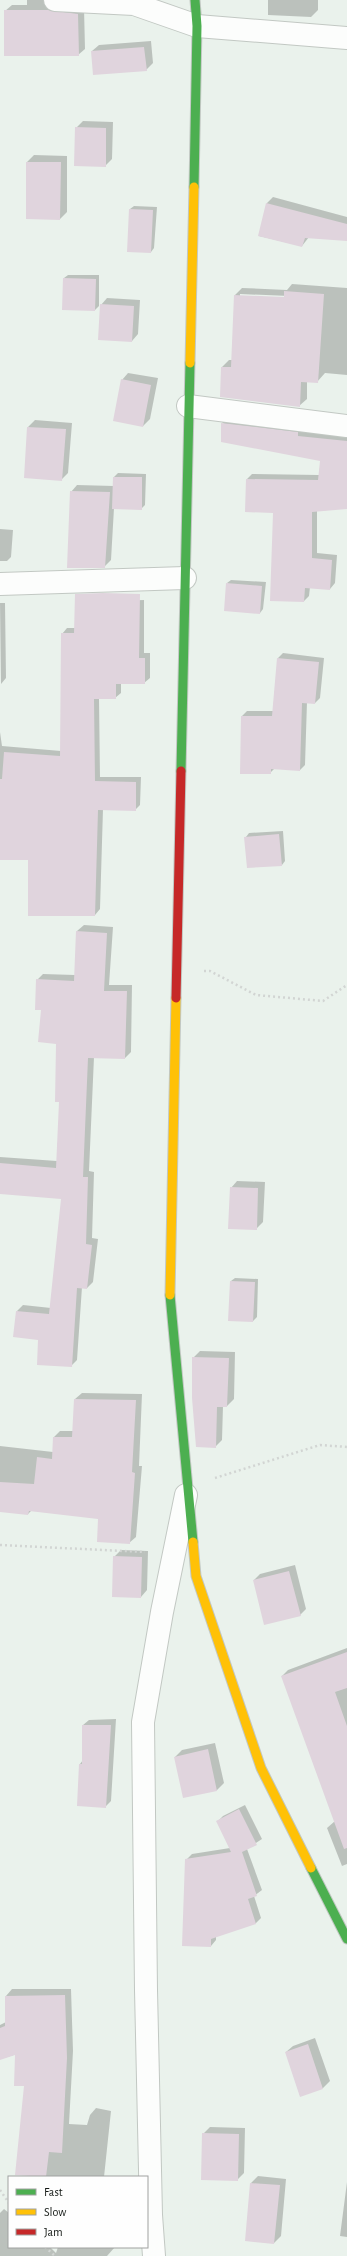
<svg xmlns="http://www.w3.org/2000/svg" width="347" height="2256" font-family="'Alegreya Sans',sans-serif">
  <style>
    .shadow { fill: #0003; fill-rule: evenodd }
    .building { fill: #e0d4dd }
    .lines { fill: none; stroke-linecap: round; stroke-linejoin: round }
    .street-casing { stroke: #c2c8c3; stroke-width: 24 }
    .fast-casing { stroke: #c2c8c3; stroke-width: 11 }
    .slow-casing { stroke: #c2c8c3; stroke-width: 11 }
    .jam-casing { stroke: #c2c8c3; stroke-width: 11 }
    .path { stroke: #d2d5d3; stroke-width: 2.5; stroke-dasharray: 2 3; stroke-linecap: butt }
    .street { stroke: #fcfdfc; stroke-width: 22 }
    .fast { stroke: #4caf50; stroke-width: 9 }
    .slow { stroke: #ffc107; stroke-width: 9 }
    .jam { stroke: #c62828; stroke-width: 9 }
  </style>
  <rect width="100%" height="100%" fill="#eaf2ec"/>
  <!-- shadow -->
  <path class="shadow" d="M27,0H50L84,8L85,49L78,55L5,11L12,5H27Z
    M268,0H318V10L311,17L268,15Z
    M151,41L153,63L146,70L92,51L99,45Z
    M83,121L113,122L112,159L105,166L76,128Z
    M34,155L67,156V212L60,219L27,218V162Z
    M273,197L347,217V240L309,237L302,246L259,236L267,203Z
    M134,206L157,207L154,248L151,252L130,209Z
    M68,275H99V306L95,310L64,278Z
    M292,284L347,288V375L325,373L317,382H307V399L299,406L222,367L229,360H232L235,295L242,288L287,290ZM240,294L289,296V298L240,296Z
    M107,298L140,300L138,334L132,341L101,305Z
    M128,373L158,378L150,419L143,426L122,380Z
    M227,418L347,435V508L317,511V553L337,555L335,583L330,589L310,587L309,596L304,601L274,512L246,511L247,479L252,474L319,475L321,460L222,423Z
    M35,420L72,423L68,473L61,480L28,427Z
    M118,473L146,474L145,505L141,509L114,508L111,560L105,566L71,492L77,485L114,486V477Z
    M0,529L13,530L11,557L7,561H0Z
    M231,580L266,582L263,609L260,613L227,583Z
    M144,600V653H150V678L144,683H121V693L115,698H99L100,777H141L140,805L135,810L103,809L100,909L95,915L29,859H0V732L2,746L61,751L62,634L67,628H75L81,602Z
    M0,603H5L6,678L1,684Z
    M283,653L324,658L320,698L315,703L307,702L305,765L300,770L275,768L270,773L242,716L247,711H273L278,658Z
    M283,831L285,861L282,865L246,837L249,833Z
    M84,925L113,927L109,985H132L131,1052L125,1058L94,1057L89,1171L94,1172L92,1238L98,1239L93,1282L87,1288L82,1287L77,1360L71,1366L39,1339L17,1311L23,1305L51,1308L62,1198L0,1193V1157L57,1161L60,1101L57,1043L42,1009L37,980L43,974L75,975L77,931Z
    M237,1181L265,1182L263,1222L256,1229L231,1188Z
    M235,1278L258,1279L257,1317L253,1321L231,1281Z
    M200,1351L235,1352L234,1399L227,1406H223L222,1440L215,1447L193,1358Z
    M82,1393L142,1394L139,1466H142L136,1537L129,1543L99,1518L32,1510L28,1514L0,1511V1446L53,1452L54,1437L60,1431H74L75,1399Z
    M121,1550L148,1551L147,1590L141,1597L114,1557Z
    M295,1565L306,1609L300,1615L254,1580L260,1574Z
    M347,1648V1864L342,1866L327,1828L335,1821L282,1676L288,1670Z
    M116,1719L111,1801L106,1806L80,1764L83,1760V1725L89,1720Z
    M215,1743L224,1783L217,1790L184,1797L175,1757L182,1750Z
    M245,1805L262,1839L247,1849L262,1890L254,1896L261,1918L256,1923L216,1936V1940L211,1946L186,1860L192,1854L230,1848L218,1821L223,1816Z
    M12,1989H71L73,2051L69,2124L87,2125L90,2115L96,2108L111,2111L104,2177H48L16,2174L25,2085L17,2054L0,2059V2025L6,2022V1996Z
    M315,2038L330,2081L323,2088L300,2095L286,2052L293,2046Z
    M210,2127L245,2128L244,2173L237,2180L203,2134Z
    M258,2176L286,2179L281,2236L274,2243L251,2183Z
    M347,2182V2237L340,2236Z
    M4,2209L9,2213V2247H50L56,2253L58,2247H115L107,2256H0V2213Z"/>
  <!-- building -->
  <path class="building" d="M4,10H48L78,14L79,56H4Z
    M144,47L147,71L93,75L91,51Z
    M75,127L106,128V167L74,166Z
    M26,162H61L60,220L26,219Z
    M266,203L347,224V241L305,238L302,247L258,236Z
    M129,209L153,210L151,253L127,252Z
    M63,278L96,279L95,311L62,310Z
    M284,291L324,294L318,383L301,382L300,407L220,397L221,367H231L234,295L284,297Z
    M100,304L134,306L132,342L98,340Z
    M121,379L151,385L143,427L113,421Z
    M221,423L298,432V436L347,441V509L312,512V558L332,560L330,590L305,588L304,602L270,601L273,513L245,512L246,479L318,480L320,461L221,442Z
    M27,427L66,429L62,481L24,478Z
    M113,477H142V510L112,509Z
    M70,491L110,492L105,568H67Z
    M226,583L262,586L260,614L224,611Z
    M103,593L140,594L139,658H145V684H116V699H94L95,781L136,782V811L98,810L95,916H28V860H0V779H2L4,752L60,756L61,633H74L75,594Z
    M277,658L319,662L315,704L302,703L300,771L271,769V774H240L241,716H272Z
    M279,834L282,866L247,868L244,837Z
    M76,931L107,933L104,991H127L125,1059L88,1058L83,1177H88L86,1244L92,1245L87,1289L77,1288L72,1367L37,1365L38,1340L13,1337L16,1311L49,1314L61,1199L0,1194V1163L56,1168L59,1102H55L56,1044L38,1042L41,1010H35L36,979L74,981Z
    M230,1187L258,1188L257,1230L228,1229Z
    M230,1281L255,1282L253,1322L228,1321Z
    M192,1357L229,1358L227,1407H217L216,1448L196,1447L192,1398Z
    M74,1399L136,1400L132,1472L135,1473L130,1544L97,1542L98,1519L29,1511L28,1515L0,1512V1482L34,1484L37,1457L52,1459L53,1437H72Z
    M113,1556L142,1557L141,1598L112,1597Z
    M289,1571L301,1616L264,1625L253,1580Z
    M347,1652V1688L335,1692L347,1726V1848L344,1849L281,1676Z
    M82,1725H111L106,1808L77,1806L79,1764H82Z
    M208,1749L217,1791L183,1798L174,1757Z
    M239,1809L257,1845L242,1852L257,1896L248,1899L256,1924L211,1939V1947L182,1946L185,1859L231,1852L216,1821Z
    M65,1995L67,2058L62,2153L49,2152L46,2177L15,2175L24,2086H14L15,2055L0,2060V2028L5,2026V1996Z
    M308,2044L323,2089L300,2097L285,2052Z
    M202,2133L239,2134L238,2181L201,2180Z
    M250,2183L280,2185L274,2244L245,2241Z"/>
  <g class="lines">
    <!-- street casing -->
    <g class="street-casing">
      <path id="street" d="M55,0L134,4L197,26L347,38
        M188,406L347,426
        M0,584L185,578
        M154,2256L151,2215L146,1990L143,1722L162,1612L186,1495"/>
    </g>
    <!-- fast casing -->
    <g class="fast-casing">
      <path id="fast" d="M194,187L197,26L195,0
        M181,771L190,363
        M170,1295L193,1542
        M311,1868L347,1939"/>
    </g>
    <!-- slow casing -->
    <g class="slow-casing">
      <path id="slow" d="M190,363L194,187
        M170,1295L176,998
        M193,1542L196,1576L261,1768L311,1868"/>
    </g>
    <!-- jam casing -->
    <g class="jam-casing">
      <path id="jam" d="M176,998L181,771"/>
    </g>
    <!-- path -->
    <path class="path" d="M204,971H210L256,995L323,1001L347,985
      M215,1478L320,1445L347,1447
      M0,1545L145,1552
      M0,2190L9,2203
      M45,2247L55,2256"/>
    <!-- street -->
    <use href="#street" class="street"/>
    <!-- fast -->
    <use href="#fast" class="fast"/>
    <!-- slow -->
    <use href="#slow" class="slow"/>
    <!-- jam -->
    <use href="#jam" class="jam"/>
  </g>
  <!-- legend -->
  <rect x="8" y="2176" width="140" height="72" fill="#fefefe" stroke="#a0a2a0"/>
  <rect x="16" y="2189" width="20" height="6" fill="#4caf50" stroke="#a0a2a0"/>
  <text x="44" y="2196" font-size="12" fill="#121713">Fast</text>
  <rect x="16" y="2209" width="20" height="6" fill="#ffc107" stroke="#a0a2a0"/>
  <text x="44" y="2216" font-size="12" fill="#121713">Slow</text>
  <rect x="16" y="2229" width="20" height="6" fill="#c62828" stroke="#a0a2a0"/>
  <text x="44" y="2236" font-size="12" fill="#121713">Jam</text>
</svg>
